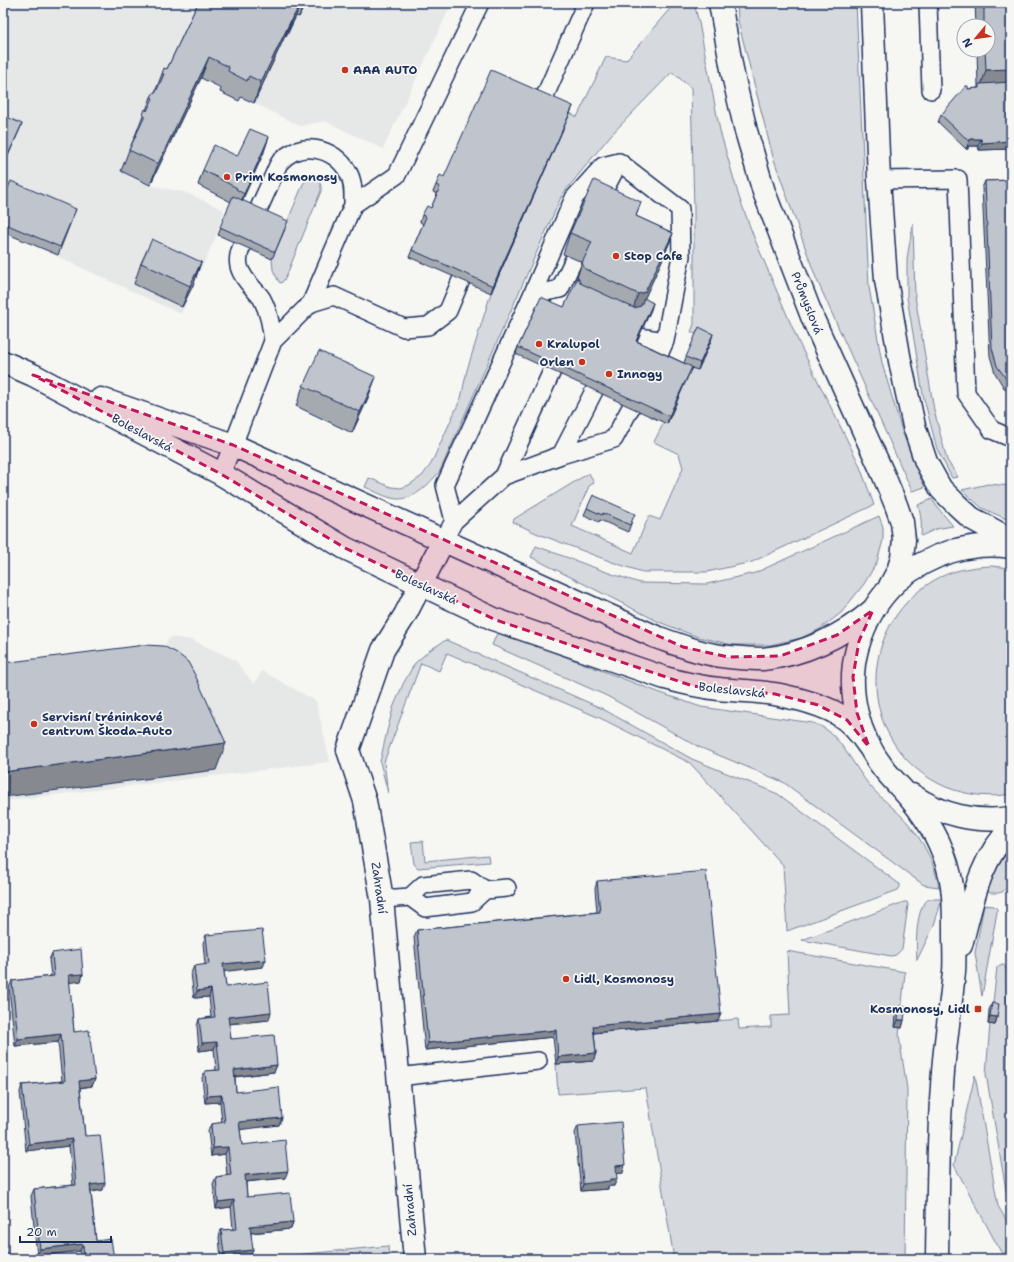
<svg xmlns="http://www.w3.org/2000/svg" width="1014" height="1262" font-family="'Shantell Sans',sans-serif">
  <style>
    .built { fill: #e6e7e7 }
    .green { fill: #d6d9dd; stroke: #78849e }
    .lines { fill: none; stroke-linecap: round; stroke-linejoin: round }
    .lane-casing { stroke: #1b2f5e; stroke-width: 20 }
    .street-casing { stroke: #1b2f5e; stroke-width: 25 }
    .secondary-casing { stroke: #1b2f5e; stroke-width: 25 }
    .primary-casing { stroke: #1b2f5e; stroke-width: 25 }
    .lane { stroke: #f6f6f2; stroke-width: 17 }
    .street { stroke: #f6f6f2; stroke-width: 22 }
    .secondary { stroke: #f6f6f2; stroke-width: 22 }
    .primary { stroke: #f6f6f2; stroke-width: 22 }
    .wall { fill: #a5a9b0; stroke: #1b2f5e }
    .shaded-wall { fill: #868990; stroke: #1b2f5e }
    .building { fill: #c0c4cd; stroke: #1b2f5e }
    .marked { fill: #c2185b; fill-opacity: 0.2; stroke: #c2185b; stroke-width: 3; stroke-dasharray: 8 5; stroke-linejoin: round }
    .poi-dot { fill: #c8321e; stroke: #f6f6f2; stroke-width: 1.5 }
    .labels { text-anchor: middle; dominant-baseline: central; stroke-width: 3.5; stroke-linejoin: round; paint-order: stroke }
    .poi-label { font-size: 12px; font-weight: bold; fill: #1b2f5e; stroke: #f6f6f2; text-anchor: start }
    .street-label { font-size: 12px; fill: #1b2f5e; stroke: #f6f6f2 }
  </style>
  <rect width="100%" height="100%" fill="#f6f6f2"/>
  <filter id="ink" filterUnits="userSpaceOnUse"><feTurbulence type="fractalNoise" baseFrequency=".025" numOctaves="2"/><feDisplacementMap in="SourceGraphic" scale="8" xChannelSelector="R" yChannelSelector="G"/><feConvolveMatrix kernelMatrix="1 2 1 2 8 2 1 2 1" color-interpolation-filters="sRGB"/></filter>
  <g filter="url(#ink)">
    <!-- built -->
    <path class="built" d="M3,3H200L150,185L187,193L224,210L216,236L181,314L3,231Z
      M305,3H452L383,149L325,121L300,126L254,103L285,36L296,16L299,17Z
      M171,637L192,640L235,660L254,684L262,671L316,701L330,762L3,801V675L154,656Z"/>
    <!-- green -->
    <path class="green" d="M680,3H694L699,23L720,131L739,197L755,240L799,343L859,464L874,505L752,562L707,572H642L612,562L536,533L513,522L514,519L589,473L594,483L589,486L572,526L633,553L649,516L660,520L683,468L679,454L654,442L691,368L711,341L691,332L694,324V210L691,88L672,72L610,136L562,195L440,471C430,483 415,500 397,499C386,498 375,491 365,487L369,478L391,487L401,488L409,485L422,476L431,464L461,398L467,370L491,293L570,113L577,117L606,57L626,60L673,5Z
      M737,3H856L869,287L882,363L902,431L919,475L925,487L912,491L816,278L773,157L738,21Z
      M308,178C317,177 322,182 321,191L285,279L281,283L279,282L273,270L272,259L303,184Z
      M913,223L915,296L934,410L947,460L958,477L952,478L937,449L923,395L907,297V259Z
      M988,484L1011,486V521L982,508L962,490Z
      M932,499L938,508L953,526L936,529L921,536C922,525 921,515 918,505Z
      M879,516L883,527V540L877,562L864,584L841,613L820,629L801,638L770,645H733L698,637L659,622L531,557L536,546L609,573L640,583L707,584L755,573Z
      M991,566L1011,568V794C989,798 966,795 946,787C858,749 852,630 933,581C951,570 971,567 991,566Z
      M498,631L658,692L701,707L813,723C818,725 823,727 827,730C843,742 856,769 870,786C881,799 896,809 907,822C923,840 935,864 939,887L924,885L921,883L783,782L699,747L607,696L492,645Z
      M446,640L601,708L692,759L778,794L898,883L900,884V887L898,890L787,931L783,865L690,763L600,718L447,653L439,671L421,663L384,762L388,793L380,762L387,731L393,708L403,684L415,663L430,650Z
      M423,841L425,861L488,855L489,862L418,868L414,864L411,842Z
      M1011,850C1011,862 1014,885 1002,892C998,894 991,893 986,892C992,871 995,865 1011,850Z
      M929,899H942L934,925L917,960C916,945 915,907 929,899Z
      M904,902H907L908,905L902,949L896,955L891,956L802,940Z
      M984,905L994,906L997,909V912L982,996L975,953Z
      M787,951L905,972L899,1036L907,1089L905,1259H674L646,1088L558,1094L556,1064L593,1061L591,1033L738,1019L739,1029L771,1027V1016L790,1015Z
      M1002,964L1005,966L1006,971L1011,1197L1007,1196L986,1074L990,1024H995L992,1011L997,967Z
      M975,1075L998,1206L1011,1228V1249L1002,1254L954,1165Z
      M3,1216L8,1259H3Z
      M388,1246L389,1259H294V1255Z"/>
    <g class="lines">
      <!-- lane casing -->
      <g class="lane-casing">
        <path id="lane" d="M928,3L931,90
          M543,100L586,3
          M879,180L958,179L966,393L992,430L1011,438
          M596,206L619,162
          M256,215C261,203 267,191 272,179C275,173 277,166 280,162C300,140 334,147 348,172C354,182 353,194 353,205
          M242,246C234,263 240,274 252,287C255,291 260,295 262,299C269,312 271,326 273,341
          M532,295L560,289L574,259
          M311,303L334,296L404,328L428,326L448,311L461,280
          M639,337L665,341
          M561,455L594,391
          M221,474L233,445L273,341L311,303L353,205L397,175L480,3
          M504,476L552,371
          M454,521L445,485L532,295L574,198L603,166L619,162L680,209L681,256L665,341L657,359
          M449,530L454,521L504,476L561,455L614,439L631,407
          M410,897L425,908L472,902L485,890L507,888
          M382,899L410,897L423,885L471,880L485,890
          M398,1077L538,1061"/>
      </g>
      <!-- street casing -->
      <g class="street-casing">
        <path id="street" d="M415,1259L382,899L365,801L348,750L383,650L405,615L443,541"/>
      </g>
      <!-- secondary casing -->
      <g class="secondary-casing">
        <path id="secondary" d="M3,362L33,375L221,474L345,548L420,584L496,620L665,678C683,683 700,687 719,689C737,691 756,691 774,694C782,695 790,698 798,699C831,708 848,715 868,745
          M101,399L233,445L656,637C679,645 704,655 729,657C740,658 752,659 763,659C803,655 843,636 873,610"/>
      </g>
      <!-- primary casing -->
      <g class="primary-casing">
        <path id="primary" d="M720,3L733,75L746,131L764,192L813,319L884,476L896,505L902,522L904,540L902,558L898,571L890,586
          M872,3L879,180L886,280L900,361L914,426L926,462L941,489L957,505L971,518L1011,540
          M912,795C941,815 976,823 1011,818
          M961,945C972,905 979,859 1011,829
          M937,1259C938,1193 938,1126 944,1060C947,1031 951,1002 954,972C955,960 954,947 954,934C954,921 954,909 953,896C951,867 939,837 922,814C911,797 896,784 884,769C858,736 846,690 857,649C864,624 877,599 897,581C929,554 970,541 1011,547"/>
      </g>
      <!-- lane -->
      <use href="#lane" class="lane"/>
      <!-- street -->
      <use href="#street" class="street"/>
      <!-- secondary -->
      <use href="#secondary" class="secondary"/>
      <!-- primary -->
      <use href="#primary" class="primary"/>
    </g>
    <!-- wall -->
    <path class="wall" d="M198,3H305L299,17L296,16L286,37L285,36L254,103L241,97L239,101L220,92L221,88L201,78L150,185L121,171L129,150L135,136L143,115L146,110L151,97L155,92L162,74L167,69Z
      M975,3H1011V149L979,150L978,146H968V149H966L938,122L941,115L968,89L978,88V86L977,50H988V26H976Z
      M573,106L570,113L491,293L409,257L423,224L420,222L422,215L431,208L437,194L433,192L436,185L444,177Z
      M264,152L242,200L285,229L272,259L218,235L231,202L198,185L203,170L237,156Z
      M1011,180V392L1004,388L995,373L990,356L982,188L985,181Z
      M3,199L76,209L58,255L3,232Z
      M641,202L636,216L673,233L665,254L644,299L653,303L637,341L684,363L686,357L711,341L698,370L691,368L667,424L516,354L518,347L564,307L575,284L582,262L563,254L570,233Z
      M201,262L194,283L182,307L134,284L141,263Z
      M303,386L368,398L352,433L296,406Z
      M587,508L632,521L628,532L600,520L599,522L584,515Z
      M597,881L718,1021L594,1033L596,1053L593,1061L556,1064L553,1037L425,1050L414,937L417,930L597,912L595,889Z
      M206,935L263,967L224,971L226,987L269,1020L229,1024L231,1039L277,1065L274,1072L235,1077L236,1092L282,1118L279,1125L240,1129L242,1145L285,1178L246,1182L247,1197L293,1222L291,1229L251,1233L250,1257L235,1259H221L219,1237L221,1230L233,1229L231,1207L216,1209L213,1184L216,1177L227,1175L225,1154L211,1156L208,1131L211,1124L222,1123L220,1102L205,1103L202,1078L205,1071L216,1070L214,1049L199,1051L197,1026L199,1019L211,1017L209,997L194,998L191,973L194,966L205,965L203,943Z
      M52,953L83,974L81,981L69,982L74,1032L95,1079L92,1086L80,1088L85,1136L103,1190L91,1192L96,1241L114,1259H81L80,1251L37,1256L31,1196L34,1189L73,1185L69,1146L26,1151L20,1092L22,1085L62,1081L58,1042L15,1046L9,988L12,981L51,976L49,960Z
      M992,1003L997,1017L995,1025L988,1024L989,1010Z
      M899,1006L904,1020L902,1028L895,1027L896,1014Z
      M578,1126L623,1173H617L614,1186H608V1189L581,1191L575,1133Z"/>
    <!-- shaded-wall -->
    <path class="shaded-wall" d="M300,3H301L296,16L286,37L294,16Z
      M304,3H305L299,17Z
      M293,16L285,36L254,103L261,82Z
      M209,57L201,78L150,185L158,164Z
      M1011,69V90L979,91L986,70Z
      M573,106L570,113L491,293L493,286Z
      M22,124L19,131L3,167V166Z
      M269,137L264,152L239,208L244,194Z
      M970,139H981L978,146H968V149H966Z
      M1011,141V149L979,150L982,143Z
      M673,233L665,254L638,313L631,315L638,294Z
      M201,262L194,283L182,307L190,286Z
      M653,303L651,310L634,348L636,341Z
      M713,334L711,341L698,370L700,363Z
      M692,367L689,374L667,424L669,416Z
      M376,377L368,398L352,433L360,412Z
      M226,743L216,770L3,797V772Z
      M266,960L263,967L220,972L223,964Z
      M83,974L81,981L66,983L69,975Z
      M211,989L209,997L194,998L197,991Z
      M271,1012L269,1020L226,1024L228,1017Z
      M721,1014L718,1021L591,1033L593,1026Z
      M990,1016L997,1017L995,1025L988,1024Z
      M898,1020H904L902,1028L895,1027Z
      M556,1030L553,1037L425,1050L428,1043Z
      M61,1034L58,1042L15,1046L18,1039Z
      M217,1042L214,1049L199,1051L202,1043Z
      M596,1053L593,1061L556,1064L558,1057Z
      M277,1065L274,1072L231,1077L234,1070Z
      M95,1079L92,1086L77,1088L79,1081Z
      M222,1095L220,1102L205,1103L207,1096Z
      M282,1118L279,1125L237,1130L239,1122Z
      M72,1139L69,1146L26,1151L29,1144Z
      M228,1147L225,1154L211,1156L213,1148Z
      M625,1165L623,1173L613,1174L616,1166Z
      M288,1171L285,1178L243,1182L245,1175Z
      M610,1179H617L614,1186H608V1189L581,1191L583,1184Z
      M105,1183L103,1190L88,1192L90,1185Z
      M234,1200L231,1207L216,1209L218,1202Z
      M293,1222L291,1229L248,1233L250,1226Z
      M83,1244L80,1251L37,1256L40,1249Z
      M253,1250L250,1257L235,1259H222L224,1253Z"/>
    <!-- building -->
    <path class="building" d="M198,3H300L294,16H293L261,82L249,76L247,81L228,71L229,67L209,57L158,164L129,150L145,116L143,115L145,109L147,111L153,98L151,97L154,92H156L164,74H162L164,68L167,69Z
      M984,3H1011V69L986,70L985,50H988V26H984Z
      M491,70L573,106L493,286L412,250L426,217L422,215L427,206L431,208L440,187L436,185L440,175L444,177Z
      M1011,82V141L982,143L981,139H970V141H969L941,115L966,86H968V89L979,88V84H981Z
      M3,115L22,124L3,166Z
      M250,129L269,137L244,194L236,189L237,188L203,170L214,145L237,156Z
      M594,180L641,202L636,216L673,233L645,292L638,294L585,269L582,263L592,242L570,233Z
      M1011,180V383L1007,380L997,366L992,348L985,181Z
      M11,181L76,209L60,247L3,223V199Z
      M233,196L288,221L275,252L220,227Z
      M152,239L201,262L190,286L141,263Z
      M578,277L580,283L634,308L641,306L644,298L653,303L636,341L692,367L669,416L518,347L541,297L564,307Z
      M699,327L713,334L700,363L686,357Z
      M319,351L376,377L360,412L303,386Z
      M593,495L635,514L630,525L603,513L602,515L587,508Z
      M145,645L163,646L177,653L188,662L195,675L226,743L3,772V663Z
      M706,871L721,1014L593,1026L596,1053L558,1057L556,1030L428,1043L417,930L600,912L597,881Z
      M262,930L266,960L223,964L226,987L268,982L271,1012L228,1017L231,1039L274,1035L277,1065L234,1070L236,1092L279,1087L282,1118L239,1122L242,1145L285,1140L288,1171L245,1175L247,1197L290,1193L293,1222L250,1226L253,1250L224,1253L221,1230L237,1229L234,1200L218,1202L216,1177L231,1175L228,1147L213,1148L211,1124L225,1122L222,1095L207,1096L205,1071L220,1070L217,1042L202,1043L199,1019L215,1017L211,989L197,991L194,966L209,964L206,935Z
      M81,949L83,974L69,975L74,1032L89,1030L95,1079L79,1081L85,1136L100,1135L103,1160L105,1183L90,1185L96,1241L111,1239L114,1259H84L83,1244L40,1249L34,1189L76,1185L72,1139L29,1144L22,1085L65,1081L61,1034L18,1039L12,981L54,976L52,953Z
      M992,1003L999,1004L997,1017L990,1016Z
      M899,1006L906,1007L904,1020H898Z
      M621,1122L625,1165L616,1166L617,1179H610V1181L583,1184L578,1126Z
      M185,1257L186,1259H163Z"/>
  </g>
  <!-- marked area -->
  <path class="marked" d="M33,375L233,445L683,647L728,657L780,656L837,635L873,610L859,641L853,677L857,713L869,747L847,720L818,705L775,694L693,686L496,620L345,548L221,474Z"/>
  <!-- markers -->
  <g class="poi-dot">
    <circle cx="345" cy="70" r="4"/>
    <circle cx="227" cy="177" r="4"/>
    <circle cx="616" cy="256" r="4"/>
    <circle cx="539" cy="344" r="4"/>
    <circle cx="582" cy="362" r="4"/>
    <circle cx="609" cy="374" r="4"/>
    <circle cx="34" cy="724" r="4"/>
    <circle cx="566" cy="979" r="4"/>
    <rect x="974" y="1005" width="8" height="8" rx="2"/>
  </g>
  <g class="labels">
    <!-- poi labels -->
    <g class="poi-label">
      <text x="353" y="70">AAA AUTO</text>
      <text x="235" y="177">Prim Kosmonosy</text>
      <text x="624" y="256">Stop Cafe</text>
      <text x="547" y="344">Kralupol</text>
      <text x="574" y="362" text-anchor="end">Orlen</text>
      <text x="617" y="374">Innogy</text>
      <text x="42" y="717">Servisní tréninkové<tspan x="42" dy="14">centrum Škoda-Auto</tspan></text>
      <text x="574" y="979">Lidl, Kosmonosy</text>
      <text x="970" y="1009" text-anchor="end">Kosmonosy, Lidl</text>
    </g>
    <!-- street labels -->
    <g class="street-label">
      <text transform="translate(807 303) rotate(68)">Průmyslová</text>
      <text transform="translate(142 433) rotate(28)">Boleslavská</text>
      <text transform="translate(426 587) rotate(25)">Boleslavská</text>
      <text transform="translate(732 690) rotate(6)">Boleslavská</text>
      <text transform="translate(379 888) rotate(82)">Zahradní</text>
      <text transform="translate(410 1210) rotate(-95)">Zahradní</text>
    </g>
  </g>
  <!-- margin -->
  <rect width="1014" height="1262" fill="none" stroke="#f6f6f2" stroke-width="16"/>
  <rect x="8" y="8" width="998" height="1246" fill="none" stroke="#1b2f5e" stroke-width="1.5" filter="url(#ink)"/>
  <!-- north arrow -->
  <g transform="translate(976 38) rotate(241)"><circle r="19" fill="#f6f6f2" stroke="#9ea6b7"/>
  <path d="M0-3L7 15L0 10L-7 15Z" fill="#c8321e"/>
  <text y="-6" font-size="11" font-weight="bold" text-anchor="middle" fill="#1b2f5e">N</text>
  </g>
  <!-- scale -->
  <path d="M20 1236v6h91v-6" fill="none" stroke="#1b2f5e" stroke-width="2"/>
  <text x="26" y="1236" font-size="12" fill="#1b2f5e" stroke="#f6f6f2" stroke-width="3" paint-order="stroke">20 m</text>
</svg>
